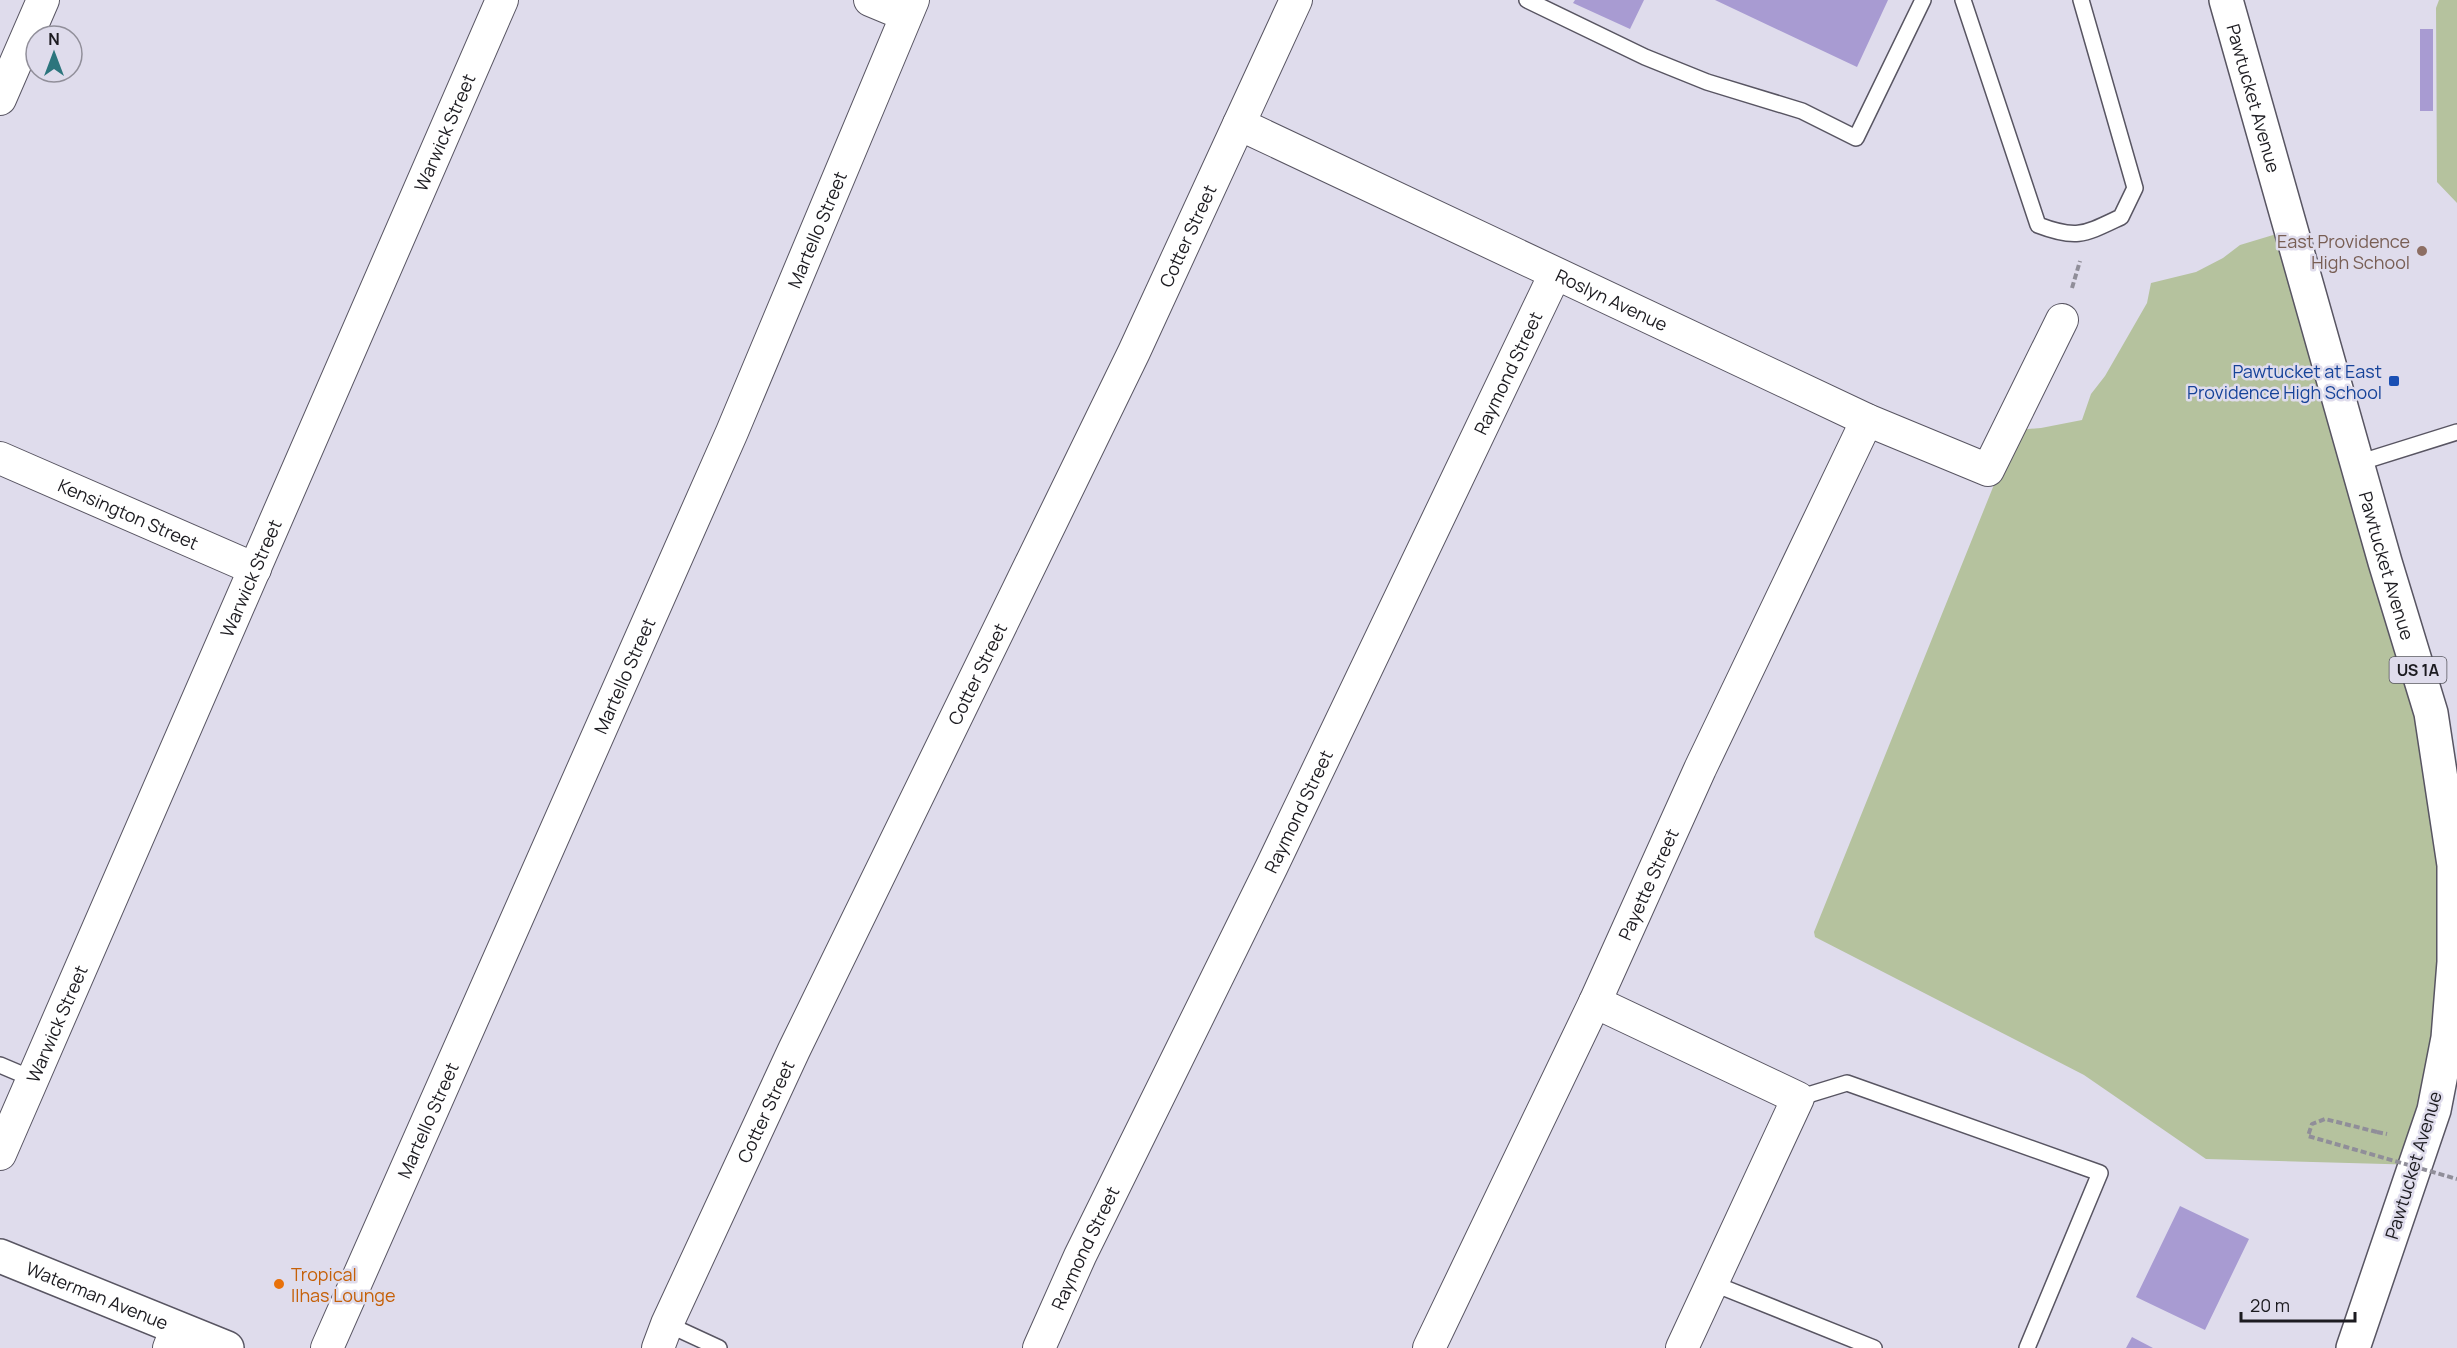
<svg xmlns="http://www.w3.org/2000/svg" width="2457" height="1348" font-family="Manrope,sans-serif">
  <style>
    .green { fill: #b5c29e }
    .building { fill: #a89bd2 }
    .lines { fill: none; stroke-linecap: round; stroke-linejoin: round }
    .service-casing { stroke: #585562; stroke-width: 18 }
    .minor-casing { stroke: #585562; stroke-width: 34 }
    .secondary-casing { stroke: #585562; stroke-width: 36 }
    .primary-casing { stroke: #585562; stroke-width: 36 }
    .path { stroke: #908e99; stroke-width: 4; stroke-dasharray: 6 3; stroke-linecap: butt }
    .service { stroke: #fff; stroke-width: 15 }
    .minor { stroke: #fff; stroke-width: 32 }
    .secondary { stroke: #fff; stroke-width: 33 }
    .primary { stroke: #fff; stroke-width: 33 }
    .path-bridge { stroke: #908e99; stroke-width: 4; stroke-dasharray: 6 3; stroke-linecap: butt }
    .education-dot { fill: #8d6e63; stroke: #dfdcec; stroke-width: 2 }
    .transit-dot { fill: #1a4fb4; stroke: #dfdcec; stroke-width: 2 }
    .food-dot { fill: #e8710a; stroke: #dfdcec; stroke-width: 2 }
    .labels { text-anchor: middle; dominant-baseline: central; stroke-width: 5; stroke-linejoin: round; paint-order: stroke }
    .shield { fill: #dfdcec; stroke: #56555d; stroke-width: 1.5 }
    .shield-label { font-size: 16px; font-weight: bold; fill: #1c1b20 }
    .street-label { font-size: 18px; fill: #1c1b20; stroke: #dfdcec }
    .education-label { font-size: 18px; fill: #785e54; stroke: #dfdcec; text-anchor: end }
    .transit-label { font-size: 18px; fill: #164399; stroke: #dfdcec; text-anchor: end }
    .food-label { font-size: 18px; fill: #c56008; stroke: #dfdcec; text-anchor: start }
  </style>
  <rect width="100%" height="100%" fill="#dfdcec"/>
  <!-- green -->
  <path class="green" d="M2439,0H2457V203L2437,182L2436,8Z
    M2306,225L2455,817L2421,1165L2206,1159L2084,1075L1815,937L1814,932L2016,430L2041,428L2082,420L2091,394L2105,376L2147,303L2151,283L2196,272L2223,258L2240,245Z"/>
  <!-- building -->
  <path class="building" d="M1575,0H1644L1630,29L1573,3Z
    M1715,0H1888L1857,67Z
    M2420,29H2433V111H2420Z
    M2180,1206L2249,1239L2205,1330L2136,1297Z
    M2132,1337L2153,1348H2126Z"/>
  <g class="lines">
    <!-- service casing -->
    <g class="service-casing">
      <path id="service" d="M1527,0L1645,57L1707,82L1802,111L1856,138L1923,0
        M1963,0L2038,225C2077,240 2085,234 2121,217L2135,188L2081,0
        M2358,463L2457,432
        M0,1065L33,1079
        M1798,1098L1847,1083L2100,1173L2027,1348
        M1712,1283L1874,1348
        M667,1324L719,1348"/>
    </g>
    <!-- minor casing -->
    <g class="minor-casing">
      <g id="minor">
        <path d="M870,0L906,15"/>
        <path d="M0,99L43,0"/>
        <path id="s1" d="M1239,124L1867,420L1988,470L2062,320"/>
        <path id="s2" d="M0,458L255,569"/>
        <path d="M1595,1002L1798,1098L1682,1348"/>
        <path id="s3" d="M0,1154L502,0"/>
        <path d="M169,1348L177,1328"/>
        <path id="s4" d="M327,1348L732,432L913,0"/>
        <path id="s5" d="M658,1348L667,1324L794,1050L1134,352L1296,0"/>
        <path id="s6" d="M1039,1348L1080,1256L1272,866L1555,274"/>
        <path id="s7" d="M1429,1348L1595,1002L1700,769L1867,420"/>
      </g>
    </g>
    <!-- secondary casing -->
    <g class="secondary-casing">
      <g id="secondary">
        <path id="s8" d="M0,1256L227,1348"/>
      </g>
    </g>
    <!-- primary casing -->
    <g class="primary-casing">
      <g id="primary">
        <path id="s9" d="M2226,0L2385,562L2431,713L2454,865V962L2448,1038L2434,1110L2353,1348"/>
      </g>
    </g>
    <!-- path -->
    <path class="path" d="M2072,288L2080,261
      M2377,1132L2387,1134"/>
    <!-- service -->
    <use href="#service" class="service"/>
    <!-- minor -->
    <use href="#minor" class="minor"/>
    <!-- secondary -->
    <use href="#secondary" class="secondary"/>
    <!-- primary -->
    <use href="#primary" class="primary"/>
    <!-- path-bridge -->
    <path class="path-bridge" d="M2377,1132L2325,1119L2312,1124L2308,1136L2457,1179"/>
  </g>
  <!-- markers -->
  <circle class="education-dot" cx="2422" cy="251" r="6"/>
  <rect class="transit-dot" x="2388" y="375" width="12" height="12" rx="3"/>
  <circle class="food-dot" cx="279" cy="1284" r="6"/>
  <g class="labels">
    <!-- shield labels -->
    <rect class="shield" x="2389.5" y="657" width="57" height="26" rx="4.5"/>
    <g class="shield-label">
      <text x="2418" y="670">US 1A</text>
    </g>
    <!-- street labels -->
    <g class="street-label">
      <text stroke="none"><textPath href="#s9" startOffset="102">Pawtucket Avenue</textPath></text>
      <text stroke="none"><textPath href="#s3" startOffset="1114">Warwick Street</textPath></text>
      <text stroke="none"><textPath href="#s4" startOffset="1221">Martello Street</textPath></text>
      <text stroke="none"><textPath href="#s5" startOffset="1232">Cotter Street</textPath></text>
      <text stroke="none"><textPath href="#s1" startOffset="412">Roslyn Avenue</textPath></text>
      <text stroke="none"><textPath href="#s6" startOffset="1082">Raymond Street</textPath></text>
      <text stroke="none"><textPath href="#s2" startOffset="140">Kensington Street</textPath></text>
      <text stroke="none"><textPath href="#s9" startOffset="588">Pawtucket Avenue</textPath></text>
      <text stroke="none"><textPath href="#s3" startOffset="628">Warwick Street</textPath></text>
      <text stroke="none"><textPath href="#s5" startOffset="746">Cotter Street</textPath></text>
      <text stroke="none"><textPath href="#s4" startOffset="735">Martello Street</textPath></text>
      <text stroke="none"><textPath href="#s6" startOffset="596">Raymond Street</textPath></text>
      <text stroke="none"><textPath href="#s7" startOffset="513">Payette Street</textPath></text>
      <text stroke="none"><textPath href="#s3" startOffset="142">Warwick Street</textPath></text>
      <text stroke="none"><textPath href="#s5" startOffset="260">Cotter Street</textPath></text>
      <text stroke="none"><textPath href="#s4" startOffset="249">Martello Street</textPath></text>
      <text transform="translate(2413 1165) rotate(-73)">Pawtucket Avenue</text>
      <text stroke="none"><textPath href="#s6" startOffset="110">Raymond Street</textPath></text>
      <text stroke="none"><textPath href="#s8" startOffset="105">Waterman Avenue</textPath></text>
    </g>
    <!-- education labels -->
    <g class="education-label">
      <text x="2410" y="241">East Providence<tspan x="2410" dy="21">High School</tspan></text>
    </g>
    <!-- transit labels -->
    <g class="transit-label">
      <text x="2382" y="371">Pawtucket at East<tspan x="2382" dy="21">Providence High School</tspan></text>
    </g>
    <!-- food labels -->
    <g class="food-label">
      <text x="291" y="1274">Tropical<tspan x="291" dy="21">Ilhas Lounge</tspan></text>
    </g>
  </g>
  <!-- north arrow -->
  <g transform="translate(54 54)"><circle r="28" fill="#dfdcec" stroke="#918f9a" stroke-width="1.5"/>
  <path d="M0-4.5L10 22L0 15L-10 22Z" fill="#2c757d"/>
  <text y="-9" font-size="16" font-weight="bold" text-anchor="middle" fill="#1c1b20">N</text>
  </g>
  <!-- scale -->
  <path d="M2241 1312v9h114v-9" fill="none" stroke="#1c1b20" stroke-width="3"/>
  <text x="2250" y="1312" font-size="18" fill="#1c1b20" stroke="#dfdcec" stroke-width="4.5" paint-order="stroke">20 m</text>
</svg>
